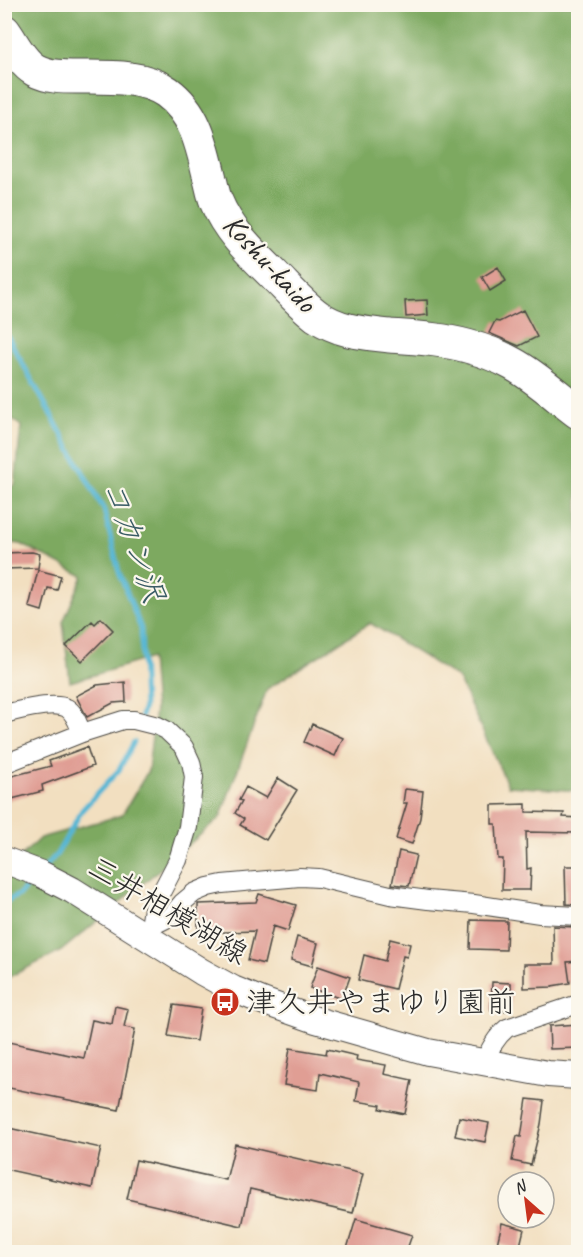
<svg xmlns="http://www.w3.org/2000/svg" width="583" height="1257" font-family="Caveat,'Klee One',sans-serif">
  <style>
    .forest { fill: #7da961; stroke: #546a46; stroke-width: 1.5 }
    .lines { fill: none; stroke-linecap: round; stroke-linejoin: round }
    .stream { stroke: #55b6d4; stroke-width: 5 }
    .building { fill: #e09e94 }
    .street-casing { stroke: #494641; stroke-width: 20 }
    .secondary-casing { stroke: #494641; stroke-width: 28 }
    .highway-casing { stroke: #494641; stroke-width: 35 }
    .street { stroke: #fff; stroke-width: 18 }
    .secondary { stroke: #fff; stroke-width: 26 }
    .highway { stroke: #fff; stroke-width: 33 }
    .labels { text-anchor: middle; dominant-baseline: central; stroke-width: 4.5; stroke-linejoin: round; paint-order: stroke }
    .street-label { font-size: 30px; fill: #2b2b2b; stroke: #fbf7ec }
    .poi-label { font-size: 30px; fill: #2b2b2b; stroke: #fbf7ec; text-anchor: start }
    .water-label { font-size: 32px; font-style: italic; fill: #3a5c66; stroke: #fbf7ec }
  </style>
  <rect width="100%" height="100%" fill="#fbf7ec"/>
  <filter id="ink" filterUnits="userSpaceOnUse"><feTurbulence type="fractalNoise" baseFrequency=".0167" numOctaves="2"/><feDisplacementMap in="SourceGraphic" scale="12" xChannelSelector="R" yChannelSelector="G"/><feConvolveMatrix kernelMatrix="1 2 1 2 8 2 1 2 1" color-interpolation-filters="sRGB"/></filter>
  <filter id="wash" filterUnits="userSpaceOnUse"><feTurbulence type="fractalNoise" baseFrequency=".008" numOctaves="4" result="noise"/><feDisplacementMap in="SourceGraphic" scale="24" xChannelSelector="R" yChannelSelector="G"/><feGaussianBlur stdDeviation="1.35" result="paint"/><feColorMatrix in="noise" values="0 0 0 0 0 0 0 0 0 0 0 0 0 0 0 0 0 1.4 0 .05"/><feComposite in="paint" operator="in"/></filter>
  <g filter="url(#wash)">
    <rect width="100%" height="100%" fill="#f2dfc0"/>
    <!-- forest -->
    <path class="forest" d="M5,5H578V791L508,786L458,678L370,623L267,689L220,818L140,886L61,951L5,979V872L40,838L122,815L148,771L155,709L151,658L70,682L63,622L83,576L21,544L5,542V490L15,485L21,426L4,413Z"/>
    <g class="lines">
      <!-- stream -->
      <path class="stream" d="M4,330L104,510L119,572L141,629L144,707L141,716
        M45,867L57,854L82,810L119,770L134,742
        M4,903L20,894L33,880"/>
    </g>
    <g id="blocks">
      <!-- building -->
      <path class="building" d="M498,267L506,281L490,291L482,277Z
        M427,300L428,315L406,317L405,301Z
        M523,310L537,337L519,346L489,333L495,321L499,322Z
        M32,552L40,554L38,568L4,569V553Z
        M38,570L61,576L57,590L48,588L42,611L29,607Z
        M101,618L113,630L82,661L66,646L92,621L95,624Z
        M125,682L126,702L113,703L87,717L76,696L97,685Z
        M312,724L343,738L335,756L304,742Z
        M87,747L93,766L42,785L43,791L4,801V778L51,766L49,761Z
        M278,778L297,790L266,840L240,825L244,819L235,813L242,801L239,800L246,787L266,798Z
        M405,789L423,791L420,818L412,844L396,839L407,803H403Z
        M526,804V812L564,813L563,817L579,818V833L526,832L527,869L531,868L530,890H502L503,859H498L496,824H492V805Z
        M399,851L416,855L409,886L392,884Z
        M565,866H579V905L566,904Z
        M259,894L296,905L288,931L273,926L264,964L248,960L255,931L198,933V904L256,902Z
        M471,920L507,921L506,950L470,949Z
        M553,926L575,927V945L578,961L567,962L570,983L552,986V987L524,988V964H554Z
        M297,937L318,943L312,966L291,960Z
        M390,939L410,944L407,957L403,956L395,989L358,980L364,955L385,961Z
        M318,966L350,977L342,999L310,988Z
        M492,982L511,983V1011L491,1010Z
        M174,1005L201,1009L196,1041L168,1036Z
        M115,1006L128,1009L124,1027L135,1029L119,1110L4,1087V1041L84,1058L92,1020L112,1024Z
        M579,1024V1048L550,1049L549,1026Z
        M290,1048L326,1054L327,1049L357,1056L356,1060L386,1065L384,1074L412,1080L405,1114L380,1109L381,1105L356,1101L359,1082L320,1073L318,1090L284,1085Z
        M527,1099L544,1101L541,1124L531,1165L512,1161L517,1136L521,1137Z
        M459,1117L489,1123L485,1142L455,1136Z
        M4,1127L101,1148L92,1188L4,1169Z
        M235,1144L363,1174L353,1213L250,1189L242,1226L127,1199L136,1160L226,1180Z
        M356,1219L412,1235L406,1252H346Z
        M502,1223L524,1229L519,1250L497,1244Z"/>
    </g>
  </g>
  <g filter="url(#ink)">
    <use href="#blocks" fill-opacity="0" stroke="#494641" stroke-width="1.5"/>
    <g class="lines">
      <!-- street casing -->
      <g class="street-casing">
        <path id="street" d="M4,714C19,710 54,701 67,708C75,713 78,724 82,733
          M4,764L82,733L123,720H134L158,726L166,730L184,747L191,762L194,777L188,827L178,860L153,908L150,927L146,934
          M150,927L170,917L182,903L194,893L208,887L222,884L300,877L319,878L390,895L428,900L474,904L540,914L578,916
          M484,1062C490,1049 496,1037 507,1028L578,1004"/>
      </g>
      <!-- secondary casing -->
      <g class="secondary-casing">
        <path id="secondary" d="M4,860L41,874L72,890L202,972L233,989L265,1002L316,1020L428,1052L548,1074L578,1076"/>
      </g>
      <!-- highway casing -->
      <g class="highway-casing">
        <path id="highway" d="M4,31C13,43 21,62 35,70C50,78 67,77 84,77C110,77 145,76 167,92C196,113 202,146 210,179C212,186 213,194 216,201C228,231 252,253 274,275C288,289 301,304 317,316C340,332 364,333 390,336C416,338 442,339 467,346C482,350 499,356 513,364C535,376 558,397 578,412"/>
      </g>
      <!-- street -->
      <use href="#street" class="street"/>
      <!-- secondary -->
      <use href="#secondary" class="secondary"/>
      <!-- highway -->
      <use href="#highway" class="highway"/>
    </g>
  </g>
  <!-- icons -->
  <defs>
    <g id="bus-disc" transform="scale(1.5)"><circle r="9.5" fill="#c8321e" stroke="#fbf7ec"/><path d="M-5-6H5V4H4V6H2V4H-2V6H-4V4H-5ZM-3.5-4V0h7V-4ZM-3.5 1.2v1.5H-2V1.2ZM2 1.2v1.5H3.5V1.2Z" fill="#fff"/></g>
  </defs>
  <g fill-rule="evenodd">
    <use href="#bus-disc" x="225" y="1002"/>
  </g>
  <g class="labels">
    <!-- street labels -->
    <g class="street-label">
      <text transform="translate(270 263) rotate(47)">Koshu-kaido</text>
      <text transform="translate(168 910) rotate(31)">三井相模湖線</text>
    </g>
    <!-- poi labels -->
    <g class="poi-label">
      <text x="246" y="1002">津久井やまゆり園前</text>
    </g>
    <!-- water labels -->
    <g class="water-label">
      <text transform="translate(134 541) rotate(70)">コカン沢</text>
    </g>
  </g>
  <!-- margin -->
  <rect width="583" height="1257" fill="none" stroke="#fbf7ec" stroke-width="24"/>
  <!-- north arrow -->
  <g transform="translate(526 1200) rotate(332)"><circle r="28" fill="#fbf7ec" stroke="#a8a59f" stroke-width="1.5"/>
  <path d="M0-4.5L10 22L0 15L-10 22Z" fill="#c8321e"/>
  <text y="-9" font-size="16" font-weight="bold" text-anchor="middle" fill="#2b2b2b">N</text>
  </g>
</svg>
